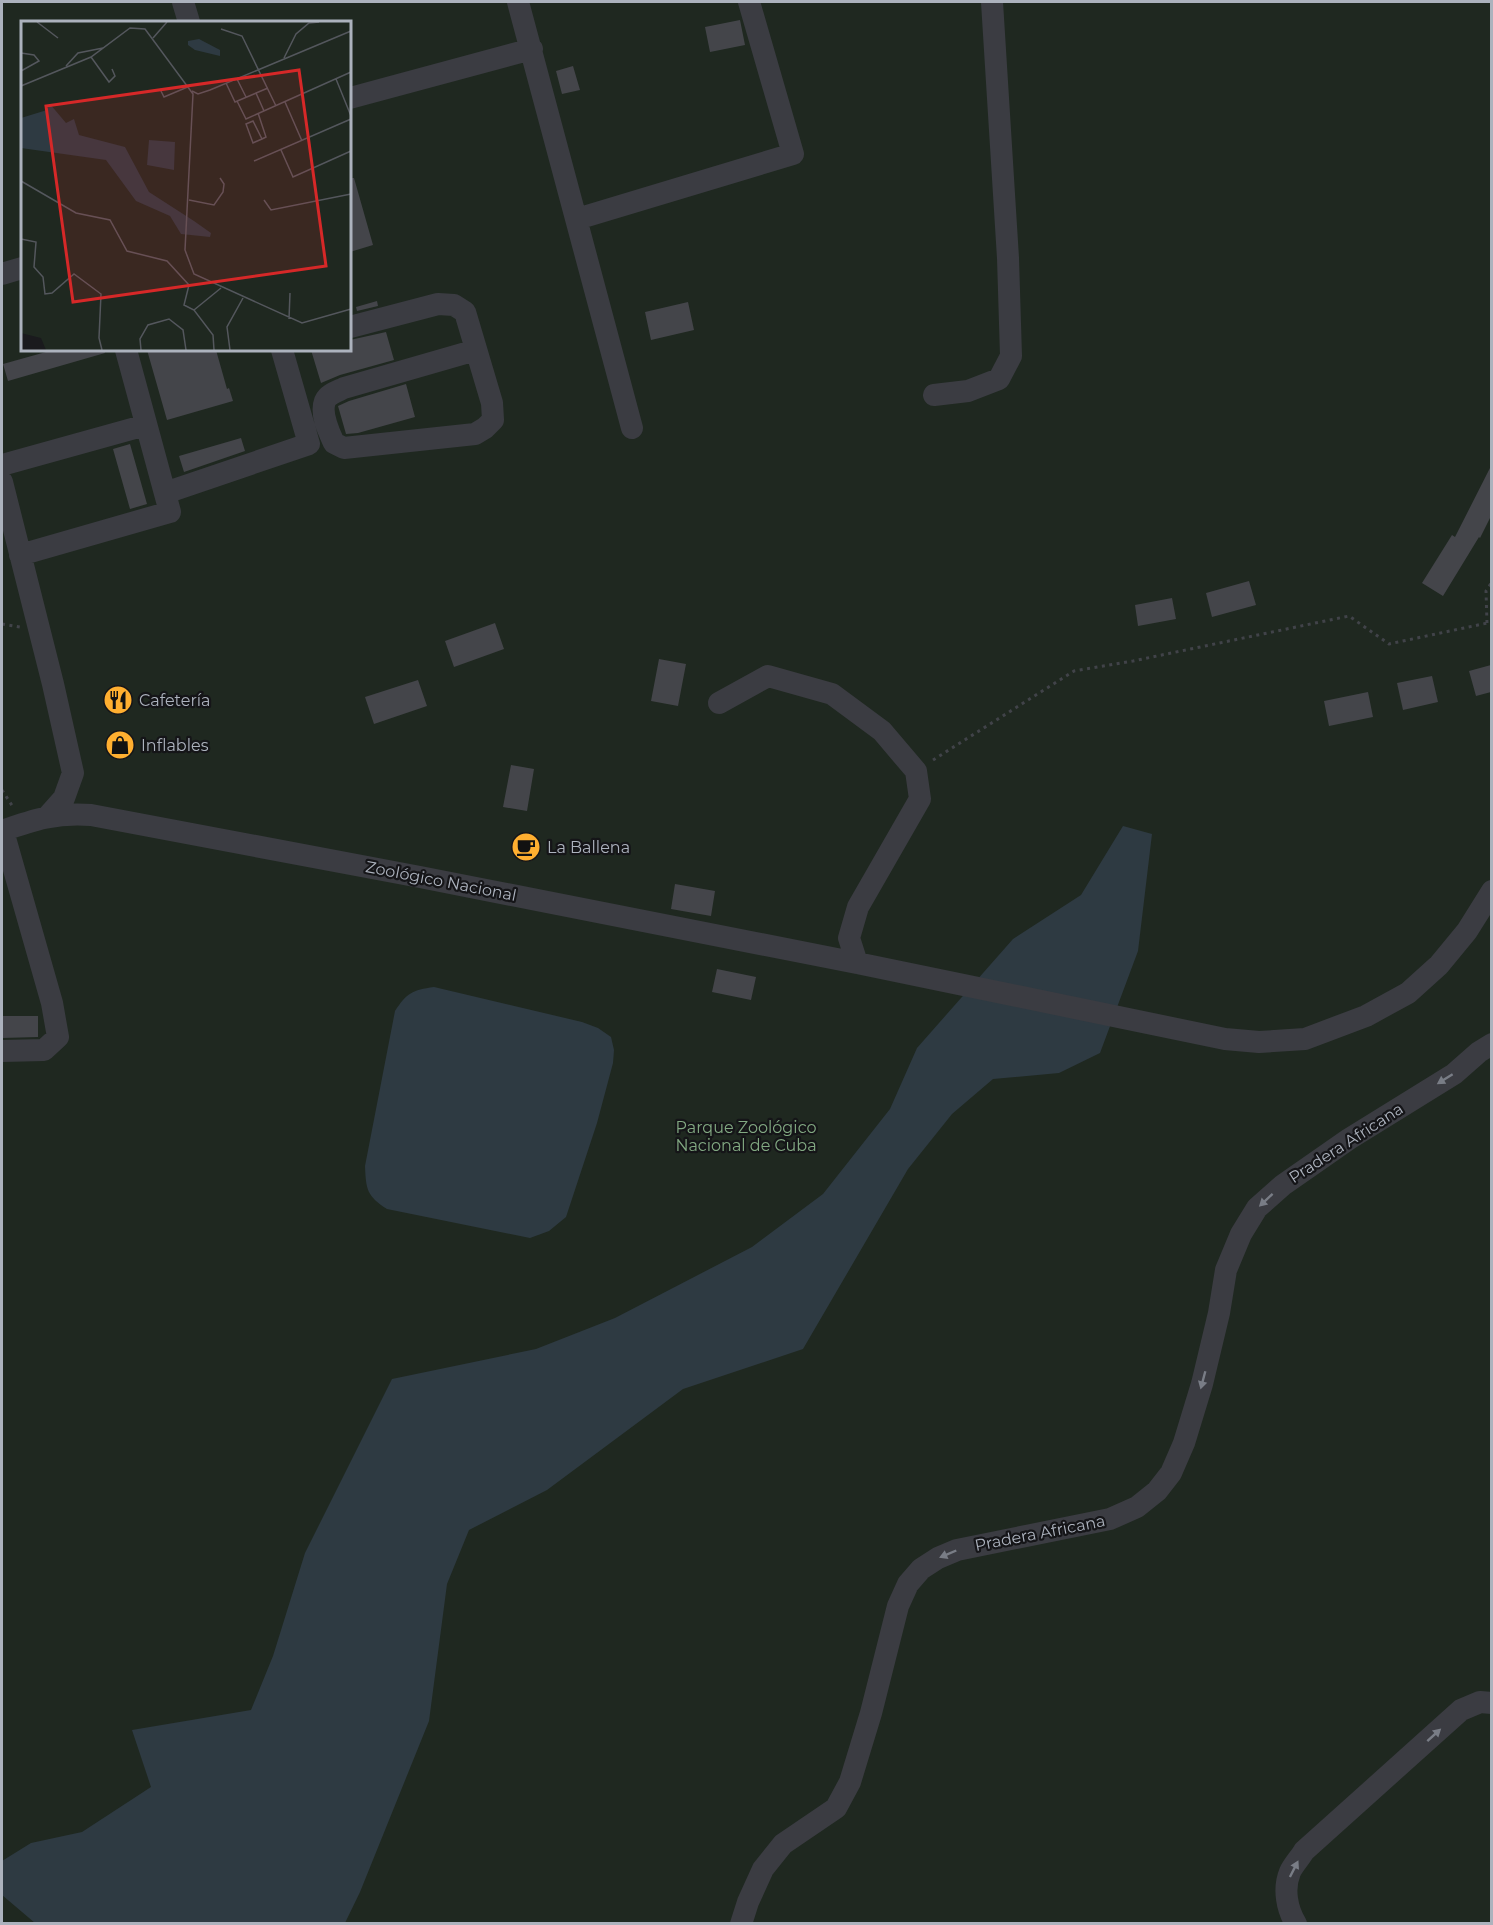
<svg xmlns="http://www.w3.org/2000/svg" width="1493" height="1925" font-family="Montserrat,sans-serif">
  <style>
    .green { fill: #1f2820; fill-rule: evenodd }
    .water { fill: #2e3a42 }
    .building { fill: #44454a }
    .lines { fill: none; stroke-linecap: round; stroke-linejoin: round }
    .path { stroke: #414349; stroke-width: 3; stroke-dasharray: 3 4.5; stroke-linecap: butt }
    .minor { stroke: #3b3c42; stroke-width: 22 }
    .oneway { fill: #797d86 }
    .labels { text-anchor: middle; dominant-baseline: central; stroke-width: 4.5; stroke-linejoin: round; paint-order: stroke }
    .poi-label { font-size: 16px; fill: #acb2bd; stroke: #151518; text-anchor: start }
    .street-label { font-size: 16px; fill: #acb2bd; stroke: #151518 }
    .park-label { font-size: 16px; fill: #82a982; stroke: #151518 }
    .inset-road { fill: none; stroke: #54575d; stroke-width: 1.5 }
    .view { fill: #d62828; fill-opacity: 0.15; stroke: #d62828; stroke-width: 3 }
    .inset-edge { fill: none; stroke: #acb2bd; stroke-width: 3 }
  </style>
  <rect width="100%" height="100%" fill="#1a1a1d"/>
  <!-- green -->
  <path class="green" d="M2,2H1491V1923L2,1924ZM22,22H350V350H22Z"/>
  <!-- water -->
  <path class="water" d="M1123,826L1152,834L1138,951L1100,1053L1059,1073L993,1079L952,1114L908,1169L803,1349L683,1389L547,1490L469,1530L447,1584L429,1721L360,1892L345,1923H35L2,1895V1861L31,1843L82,1832L151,1787L132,1730L251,1710L273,1656L305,1553L392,1379L536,1349L615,1318L752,1247L823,1194L890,1109L917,1048L1013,939L1081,895Z
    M434,987L582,1022L598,1028L611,1037L614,1050L613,1063L597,1123L566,1217L549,1231L530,1238L387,1209C367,1196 366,1190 365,1166L395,1011C407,993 412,990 434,987Z"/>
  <!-- building -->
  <path class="building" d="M740,20L745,45L710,52L705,27Z
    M573,66L580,90L562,94L556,71Z
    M350,178H354L373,245L350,252Z
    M377,301L378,306L357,311L356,307Z
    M688,302L694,330L651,340L645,312Z
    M386,332L394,360L340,375L321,383L311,350H350V340Z
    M53,350H104L105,353L8,381L3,364Z
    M147,350H216L227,389L229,388L233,401L167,420Z
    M406,384L415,417L358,433L346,434L338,406L349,401Z
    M241,438L245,451L184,472L179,456Z
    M130,444L147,504L130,509L113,449Z
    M1491,466V516L1480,538L1479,537L1443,596L1422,583L1452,535L1455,537Z
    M1249,581L1256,605L1212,617L1206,593Z
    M1172,598L1176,619L1138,626L1135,605Z
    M495,623L504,649L454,667L445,641Z
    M659,659L686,664L678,706L651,701Z
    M1491,665V692L1476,696L1469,671Z
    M1432,676L1438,702L1403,710L1397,683Z
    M418,680L427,706L374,724L365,697Z
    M1368,692L1373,717L1329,726L1324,701Z
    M511,765L534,769L527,811L503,807Z
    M675,884L715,891L711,916L671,909Z
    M717,969L756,977L751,1000L712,992Z
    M2,1016H38V1037L2,1038Z"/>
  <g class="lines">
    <!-- path -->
    <path class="path" d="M1487,623L1486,591L1492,582
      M2,624L20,627
      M933,760L1074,671L1133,661L1349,616L1389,644L1492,622
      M2,790L13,807"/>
    <!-- minor -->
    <path class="minor" d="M183,2L189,22
      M518,2L632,428
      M350,98L532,49
      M577,219L793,154L749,2
      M2,274L22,268
      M350,327L438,304L454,305L465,312L492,403L493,420L485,428L475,434L344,448L334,443C329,432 320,414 325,401C328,394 338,391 344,388L476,350
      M934,395L968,391L999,379L1011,356L1008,258L992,2
      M2,465L146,425
      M2,482L53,684L73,773L64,798L48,816
      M165,493L309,444L282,350
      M20,555L170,512L126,350
      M719,703L768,676L832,694L882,731L916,771L920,799L858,907L849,938L857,963
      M2,831C33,820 57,812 91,815L420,877L857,963L1225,1039L1259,1042L1305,1039L1366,1016L1408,993L1439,965L1467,931L1492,891
      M2,1051L44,1050L58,1037L52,1003L3,831
      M741,1924L748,1902L763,1869L783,1844L836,1808L850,1782L871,1713L898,1606L908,1584L921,1569L938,1558L957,1550L1110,1519L1137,1507L1157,1491L1171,1473L1184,1443L1202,1384L1219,1313L1226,1270L1241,1234L1257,1208L1283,1185L1349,1139L1454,1074L1479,1052L1492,1044
      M1296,1924C1287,1909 1283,1889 1290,1872C1293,1865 1300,1858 1304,1851L1461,1710L1480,1702L1492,1703"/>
  </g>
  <!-- one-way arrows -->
  <defs><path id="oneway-solid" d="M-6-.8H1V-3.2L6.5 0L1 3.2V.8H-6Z" transform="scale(1.5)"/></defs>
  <g class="oneway">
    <use href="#oneway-solid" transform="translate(1445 1079) rotate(148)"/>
    <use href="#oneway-solid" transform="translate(1266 1200) rotate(137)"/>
    <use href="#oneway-solid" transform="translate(1203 1380) rotate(105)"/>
    <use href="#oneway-solid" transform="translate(948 1554) rotate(157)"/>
    <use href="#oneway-solid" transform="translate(1434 1735) rotate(-42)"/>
    <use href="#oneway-solid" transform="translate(1294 1869) rotate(-63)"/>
  </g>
  <!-- icons -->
  <defs>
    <g id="restaurant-disc" transform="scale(1.5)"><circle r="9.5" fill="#ffaf30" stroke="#151518"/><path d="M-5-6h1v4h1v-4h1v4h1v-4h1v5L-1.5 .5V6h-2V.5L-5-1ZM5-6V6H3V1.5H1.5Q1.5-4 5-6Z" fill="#111"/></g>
    <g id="shop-disc" transform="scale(1.5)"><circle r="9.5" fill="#ffaf30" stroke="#151518"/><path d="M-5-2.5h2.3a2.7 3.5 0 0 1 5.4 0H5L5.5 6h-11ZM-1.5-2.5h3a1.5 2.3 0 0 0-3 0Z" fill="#111"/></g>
    <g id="cafe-disc" transform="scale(1.5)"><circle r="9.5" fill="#ffaf30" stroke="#151518"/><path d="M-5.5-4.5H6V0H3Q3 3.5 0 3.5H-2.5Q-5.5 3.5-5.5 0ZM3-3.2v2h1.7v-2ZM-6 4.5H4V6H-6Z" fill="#111"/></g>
  </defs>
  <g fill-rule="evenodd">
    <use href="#restaurant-disc" x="118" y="700"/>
    <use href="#shop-disc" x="120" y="745"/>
    <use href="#cafe-disc" x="526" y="847"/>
  </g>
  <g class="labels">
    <!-- poi labels -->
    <g class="poi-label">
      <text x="139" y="700">Cafetería</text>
      <text x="141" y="745">Inflables</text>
      <text x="547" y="847">La Ballena</text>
    </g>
    <!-- street labels -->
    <g class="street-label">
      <text transform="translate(441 881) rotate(11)">Zoológico Nacional</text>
      <text transform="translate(1346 1143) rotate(-33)">Pradera Africana</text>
      <text transform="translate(1040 1533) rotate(-11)">Pradera Africana</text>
    </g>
    <!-- park labels -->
    <g class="park-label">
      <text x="746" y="1127">Parque Zoológico<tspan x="746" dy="18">Nacional de Cuba</tspan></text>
    </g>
  </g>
  <!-- overview -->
  <g transform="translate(21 21)">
    <rect width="330" height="330" fill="#1a1a1d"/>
    <path d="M0,1H330V329H25L20,317L0,312Z" fill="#1f2820"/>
    <path d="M178,18L199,29V35L174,29L167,24V20ZM29,83L45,102L53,98L58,114L104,126L128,171L173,200L190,212L189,216L160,213L149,195L115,180L85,139L0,127V97L26,89ZM128,119L154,121L153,149L126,144Z" fill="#2e3a42"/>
    <path class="inset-road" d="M16,1L37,17M200,8L221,15L255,85M132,17L146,1M0,32L13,34L18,40L0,50M70,36L88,61L94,55L91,48M263,37L275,13L288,2L298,1M45,45L57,32L82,27M216,58L225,76M315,58L330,95M205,62L214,81L247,67M0,65L70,36L109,7L124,8L172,73L164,229L173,253L281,302L330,288M139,68L143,76L169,65M171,70L177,73L189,69L330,10M235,72L243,90M216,80L225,98L330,51M264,81L281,120M237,92L245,116L241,118L234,121L232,122L225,103L232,100L241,118M260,129L272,156L330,130M233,140L330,98M0,160L55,192L89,199L106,230L146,240L168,264L163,284L173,289L192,314L193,329M168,179L193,184L202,171L203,163L199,157M243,179L250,189L330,173M0,218L15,221L13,246L22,256L24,273L31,272L53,253L80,273L78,317L81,329M173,289L200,267M268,298L269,272M120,329L119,318L127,304L148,298L162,309L165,329M209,329L206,306L222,277"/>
    <path class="view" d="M278,49L305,245L52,281L25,85Z"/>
    <rect width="330" height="330" class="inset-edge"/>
  </g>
  <!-- border -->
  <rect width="1493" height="1925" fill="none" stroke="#acb2bd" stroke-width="6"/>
</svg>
